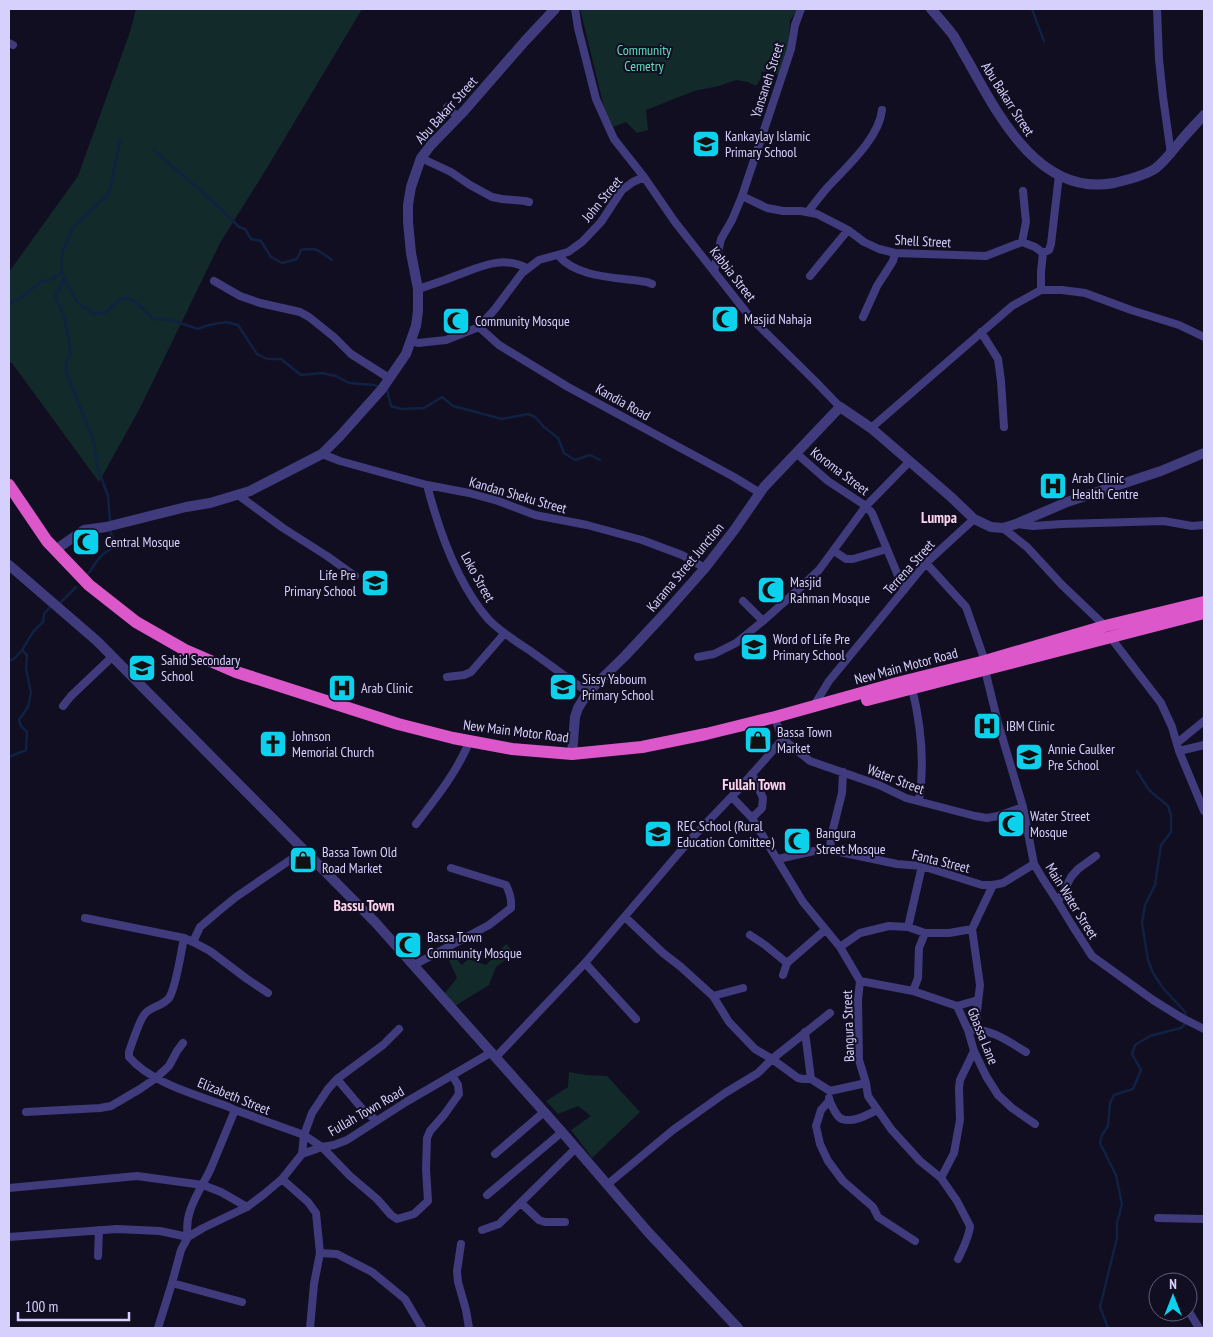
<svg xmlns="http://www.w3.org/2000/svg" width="1213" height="1337" font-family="'PT Sans Narrow',sans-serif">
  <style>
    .green { fill: #122a2a }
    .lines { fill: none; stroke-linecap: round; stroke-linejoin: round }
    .stream { stroke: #0f2243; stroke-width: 2.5 }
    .minor { stroke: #403b7d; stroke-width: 8 }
    .tertiary { stroke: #403b7d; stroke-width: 10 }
    .trunk { stroke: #dc57ca; stroke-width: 12 }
    .labels { text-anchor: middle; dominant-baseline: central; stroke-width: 4; stroke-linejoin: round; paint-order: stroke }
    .park-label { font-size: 14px; fill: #60d9be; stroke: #120e21 }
    .street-label { font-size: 14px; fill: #d6d0fd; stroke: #120e21 }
    .poi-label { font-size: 14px; fill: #d6d0fd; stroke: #120e21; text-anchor: start }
    .neighbourhood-label { font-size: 15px; font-weight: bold; fill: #fdd2ec; stroke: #120e21 }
  </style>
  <rect width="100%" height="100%" fill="#120e21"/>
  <!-- green -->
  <path class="green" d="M136,9H362L267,168L220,243L140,408L99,482L12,363L9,362V272L78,176L130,32Z
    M580,9H798L790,20L788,50L780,78L774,71L761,72L762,77L756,86L748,82L736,80L719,86L694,91L646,110L648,130L637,133L626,122L613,127L604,107Z
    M506,944L514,952L512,955L496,967L489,985L455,1006L445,993L457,978L448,958L452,954L462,965L468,959L486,965Z
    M569,1072L586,1075L607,1076L640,1112L592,1158L571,1130L591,1116L578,1106L558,1114L546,1101L568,1087Z"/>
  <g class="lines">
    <!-- stream -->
    <path class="stream" d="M1032,9L1044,41
      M154,150L219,207L239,227L245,229L251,239L261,241L271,257L282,263L297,259L301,250C317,247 319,251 332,260
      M62,272L64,279L60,285V289L56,292V298L64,316L70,347V354L66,363V372L94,442L97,466L108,496L110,521
      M64,279L77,302L93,314L104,313L122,298L131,299L154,319L171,320L198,329L209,325L226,322L238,325L257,354L267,359H281L301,375L322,373L336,376L349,383L375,385L379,387
      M9,304L22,297L40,282L52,279L62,272V253L73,227L109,194L120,141
      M384,390H387L391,406L402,409L424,408L442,397L453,406L502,419L528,414L535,417L544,427L558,438L564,453L575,460L590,455L600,460
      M87,575C97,563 97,556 111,549L114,541L109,528
      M61,602L76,587
      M9,661L15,658L22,650L33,632L43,622L44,614L51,606
      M9,757L26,750L27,732L21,726L19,720L28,707L31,693L26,669L27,655L22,650
      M1108,1328L1100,1307L1117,1238V1223L1122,1204L1116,1175L1100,1143L1102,1135L1108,1126L1110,1103L1114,1095L1133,1089L1141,1070L1132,1054L1135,1045L1150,1036L1181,1028L1184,1025L1186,1020L1185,1012L1163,988L1153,973L1148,960L1142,923L1145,905L1155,885L1161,845L1171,832V815L1168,806L1149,790L1137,771"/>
    <!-- minor -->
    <path class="minor" d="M575,9L578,28L596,99L614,139L644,177L675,222L750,317L815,381L840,407
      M1157,9L1159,59L1163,97L1171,154
      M9,43L13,45
      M447,107L458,117
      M421,158L451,172L470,185L492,197L502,199L525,201L529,202
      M742,196L767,208L783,211H801L817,214L848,230L864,242L879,249L895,253L986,256L1022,242L1035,247L1043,253L1041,272V290
      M808,212C814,204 820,196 827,188C845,168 879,139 882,110
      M1022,242L1026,222L1023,191
      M1043,253L1049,250L1051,244L1059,175
      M558,255C577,279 620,277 647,282L652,284
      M714,271L721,239L732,220L742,196L791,49L795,25L801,9
      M810,276L848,230
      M214,281L240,296L260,303L300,312L309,317L334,337L351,354L389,378
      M418,289C430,285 443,281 455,276C480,267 502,255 527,268
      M863,317L877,286L893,261L895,253
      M479,327L499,345L568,387L734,477L760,493
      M981,332L998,359L1001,381L1004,427
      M411,341L418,343L446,340L479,327L495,309L522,273L539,260L568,252L582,242L601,222L622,190L633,182L644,177
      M871,428L1012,306L1041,290H1062L1085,293L1131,310L1179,325L1204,337
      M796,453L828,481L866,506L872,513L904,590
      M322,454L340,461L427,485L469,493L498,501L535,515L587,525L642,540L682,555L705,568
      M427,485C439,531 457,584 489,620C501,632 515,641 529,650C549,664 568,679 588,692
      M238,495L283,528L327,556L355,576
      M1016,524L1033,526L1062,524L1164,521L1192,526L1204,525
      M1003,528L1027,547L1062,585L1105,626
      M834,551L846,559H853L887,549
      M926,563L966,607L985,661
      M743,601L763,621
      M1111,638L1161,703L1172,727L1179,751L1204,811
      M698,657L714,654L736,643L763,621L801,587L819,570L866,506L910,461
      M985,670L998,723L1023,807L1034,864L1043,879L1058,902L1072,925L1092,956L1153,1000L1182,1018L1204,1029
      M447,677L464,675L471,672L504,634
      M912,688C921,725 925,764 919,801
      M63,706L71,696L112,657
      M813,707L829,681L926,563L974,519
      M777,724L783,739L810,761L879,785L906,798L975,816L987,818L998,816L1023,807
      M1177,743L1204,721
      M1179,751L1204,745
      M752,774L763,798L762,808L752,818
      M732,797L752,818L803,902L840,947L860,981L858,1000L859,1060L866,1083L868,1096L891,1129L920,1161L941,1178
      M416,824C435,799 454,776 467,747
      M830,850L831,837L842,793L843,772
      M778,859L814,851L830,850L897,864L922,866L982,885H993L1003,883L1034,864
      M1058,902L1071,877L1078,869L1096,856
      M625,917L663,953L681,967L713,996L729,1022L755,1049L772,1059L798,1078L803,1079H811L830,1091L866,1083
      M85,918L184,938L193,942L200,927L220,910L236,897L290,860
      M908,927L922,866
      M750,935L765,945L787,963L783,975
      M184,938C181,952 176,988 169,998C162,1007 150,1006 144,1015C139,1022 132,1043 129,1052V1057C151,1083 197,1095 229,1107L235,1110L304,1135L322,1147L350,1176L377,1199L391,1215L397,1219L414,1214L428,1201L426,1169L427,1138L430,1131L444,1115L459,1094L458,1085L452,1075
      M193,942L210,951L247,979L268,993
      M840,947L860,933L889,926L908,927L925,933H949L972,929
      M585,963L636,1019
      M787,963L825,930
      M414,965L489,925L511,908C512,900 510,893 506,885L451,868
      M860,981L913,991L957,1006L968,1030L974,1051L986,1076L998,1095L1012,1108L1035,1124
      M913,991L918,978L919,948L925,933
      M713,996L743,988
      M957,1006L978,1000
      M975,1029L980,985L972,929L993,885
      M970,1030C989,1027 1011,1043 1026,1052
      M805,1032L811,1079
      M496,1057L585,963L690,840L738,790L783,739
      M337,1079L364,1111L376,1120
      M829,1098C830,1103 832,1106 834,1110C836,1113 838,1118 842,1119C853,1123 867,1115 877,1110
      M829,1101L821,1110L816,1126L820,1144L828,1161L843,1181L873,1207L878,1217L915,1241
      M26,1112L100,1108L111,1106L140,1089L156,1078L169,1066L177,1051L183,1043
      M302,1154L304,1135L312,1113L328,1089L337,1079L383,1045L399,1029
      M495,1154L544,1112
      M282,1179L308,1202L316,1213L320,1253L314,1284L310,1328
      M608,1184L673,1130L725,1093L758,1073L772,1059L830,1013
      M9,1188L137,1176L203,1185L221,1192L247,1207
      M487,1195L562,1132
      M521,1203L539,1220L545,1222H565
      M1158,1218L1204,1219
      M482,1230L499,1224L576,1148
      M9,1237L117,1229L160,1231L188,1237C183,1211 201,1190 211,1168C219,1149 227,1129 235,1110
      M461,1244L457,1271L458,1282L466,1310L469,1328
      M320,1253L337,1254L372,1272L405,1299L422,1328
      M98,1256L99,1230
      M958,1259C963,1249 969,1237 970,1226L957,1201L941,1178L954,1153L960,1120L959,1088L960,1080L974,1051
      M172,1283L242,1302
      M1188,1310L1199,1328
      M158,1328L172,1283L181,1250L188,1237L203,1228L247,1207L263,1195L282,1179L302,1154L322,1147L334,1145L347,1140L406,1102L492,1052"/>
    <!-- tertiary -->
    <path class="tertiary" d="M931,9C938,17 946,26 953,35C958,43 963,53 968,61C998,115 1039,197 1114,183C1126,180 1145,176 1156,168C1166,160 1171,152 1179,143C1187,133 1196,124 1204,115
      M55,550L84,530L106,527L186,507L210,503L250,491L322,454L340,436L382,389L406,354L416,326L418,311V289L411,253L408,222V205L411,187L421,158L431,145L464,111L525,41L555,9
      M9,565L97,641L375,922L562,1132L648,1232L738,1328
      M572,754L575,717L578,708L588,692L625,656L666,612L705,568L735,529L764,487L840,407L871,428L885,440L951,497L974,519L991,527L1003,528L1016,524L1067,502L1161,471L1204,453"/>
    <!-- trunk -->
    <path class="trunk" d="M9,485L47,541L89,585L136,622L185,650L236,672L398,724L453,738L512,749L572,754L642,747L706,734L775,717L897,683L985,661L1105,626L1204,602
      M867,700L1204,613"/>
  </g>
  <!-- icons -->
  <defs>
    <g id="school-square" transform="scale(1.4375)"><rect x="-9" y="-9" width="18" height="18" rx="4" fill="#0cd1ed" stroke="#120e21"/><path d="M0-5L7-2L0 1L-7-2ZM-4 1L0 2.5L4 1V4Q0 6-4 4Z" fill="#111"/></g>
    <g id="mosque-square" transform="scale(1.4375)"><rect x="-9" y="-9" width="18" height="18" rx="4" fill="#0cd1ed" stroke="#120e21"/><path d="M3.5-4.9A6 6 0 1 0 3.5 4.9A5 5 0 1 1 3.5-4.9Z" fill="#111"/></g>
    <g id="hospital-square" transform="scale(1.4375)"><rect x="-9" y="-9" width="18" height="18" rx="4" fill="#0cd1ed" stroke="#120e21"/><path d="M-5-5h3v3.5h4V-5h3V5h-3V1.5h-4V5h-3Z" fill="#111"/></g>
    <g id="shop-square" transform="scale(1.4375)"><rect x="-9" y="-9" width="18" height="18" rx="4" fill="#0cd1ed" stroke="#120e21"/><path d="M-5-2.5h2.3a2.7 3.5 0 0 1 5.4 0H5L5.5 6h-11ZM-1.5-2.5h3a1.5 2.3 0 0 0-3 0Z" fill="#111"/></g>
    <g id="church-square" transform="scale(1.4375)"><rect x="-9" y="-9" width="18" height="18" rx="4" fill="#0cd1ed" stroke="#120e21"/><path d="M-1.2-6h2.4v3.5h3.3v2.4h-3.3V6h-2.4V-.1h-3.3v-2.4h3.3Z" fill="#111"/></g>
  </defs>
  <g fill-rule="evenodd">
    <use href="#school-square" x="706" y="144"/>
    <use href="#mosque-square" x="725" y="319"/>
    <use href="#mosque-square" x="456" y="321"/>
    <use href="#hospital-square" x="1053" y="486"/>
    <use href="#mosque-square" x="86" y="542"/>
    <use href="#school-square" x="375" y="583"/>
    <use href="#mosque-square" x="771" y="590"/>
    <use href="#school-square" x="754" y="647"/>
    <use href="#school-square" x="142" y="668"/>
    <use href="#school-square" x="563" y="687"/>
    <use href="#hospital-square" x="342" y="688"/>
    <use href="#hospital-square" x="987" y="726"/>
    <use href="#shop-square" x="758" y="740"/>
    <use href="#church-square" x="273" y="744"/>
    <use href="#school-square" x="1029" y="757"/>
    <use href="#mosque-square" x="1011" y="824"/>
    <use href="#school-square" x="658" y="834"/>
    <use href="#mosque-square" x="797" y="841"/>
    <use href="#shop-square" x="303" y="860"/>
    <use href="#mosque-square" x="408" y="945"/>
  </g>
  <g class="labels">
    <!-- park labels -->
    <g class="park-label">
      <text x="644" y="50">Community<tspan x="644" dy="16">Cemetry</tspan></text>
    </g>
    <!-- street labels -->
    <g class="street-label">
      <text transform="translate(767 80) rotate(-72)">Yansaneh Street</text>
      <text transform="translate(1008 99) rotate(57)">Abu Bakarr Street</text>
      <text transform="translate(446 110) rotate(-48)">Abu Bakarr Street</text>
      <text transform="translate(602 199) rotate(-50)">John Street</text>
      <text transform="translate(923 241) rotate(3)">Shell Street</text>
      <text transform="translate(733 274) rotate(52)">Kabbia Street</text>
      <text transform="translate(623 402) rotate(29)">Kandia Road</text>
      <text transform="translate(840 471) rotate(37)">Koroma Street</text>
      <text transform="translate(518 495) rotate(16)">Kandan Sheku Street</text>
      <text transform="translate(685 567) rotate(-50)">Karama Street Junction</text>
      <text transform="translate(909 567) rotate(-48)">Terrena Street</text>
      <text transform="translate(478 577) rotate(61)">Loko Street</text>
      <text transform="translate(906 666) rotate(-15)">New Main Motor Road</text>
      <text transform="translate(516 731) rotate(7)">New Main Motor Road</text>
      <text transform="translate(896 779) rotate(21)">Water Street</text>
      <text transform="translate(941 861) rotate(14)">Fanta Street</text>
      <text transform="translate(1072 901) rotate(58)">Main Water Street</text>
      <text transform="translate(848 1026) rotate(-92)">Bangura Street</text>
      <text transform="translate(983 1036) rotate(68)">Gbassa Lane</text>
      <text transform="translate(234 1096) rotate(22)">Elizabeth Street</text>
      <text transform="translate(366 1111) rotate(-30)">Fullah Town Road</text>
    </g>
    <!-- poi labels -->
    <g class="poi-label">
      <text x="725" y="136">Kankaylay Islamic<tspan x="725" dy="16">Primary School</tspan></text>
      <text x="744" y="319">Masjid Nahaja</text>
      <text x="475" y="321">Community Mosque</text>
      <text x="1072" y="478">Arab Clinic<tspan x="1072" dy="16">Health Centre</tspan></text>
      <text x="105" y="542">Central Mosque</text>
      <text x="356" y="575" text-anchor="end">Life Pre<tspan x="356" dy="16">Primary School</tspan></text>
      <text x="790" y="582">Masjid<tspan x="790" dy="16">Rahman Mosque</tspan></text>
      <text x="773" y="639">Word of Life Pre<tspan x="773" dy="16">Primary School</tspan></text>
      <text x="161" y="660">Sahid Secondary<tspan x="161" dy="16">School</tspan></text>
      <text x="582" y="679">Sissy Yaboum<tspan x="582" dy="16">Primary School</tspan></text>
      <text x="361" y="688">Arab Clinic</text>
      <text x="1006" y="726">IBM Clinic</text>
      <text x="777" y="732">Bassa Town<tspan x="777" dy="16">Market</tspan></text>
      <text x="292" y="736">Johnson<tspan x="292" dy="16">Memorial Church</tspan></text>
      <text x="1048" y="749">Annie Caulker<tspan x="1048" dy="16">Pre School</tspan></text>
      <text x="1030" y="816">Water Street<tspan x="1030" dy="16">Mosque</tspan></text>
      <text x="677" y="826">REC School (Rural<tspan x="677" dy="16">Education Comittee)</tspan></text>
      <text x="816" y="833">Bangura<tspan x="816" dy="16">Street Mosque</tspan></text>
      <text x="322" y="852">Bassa Town Old<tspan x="322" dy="16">Road Market</tspan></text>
      <text x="427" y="937">Bassa Town<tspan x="427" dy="16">Community Mosque</tspan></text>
    </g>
    <!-- neighbourhood labels -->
    <g class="neighbourhood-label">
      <text x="939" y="517">Lumpa</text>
      <text x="754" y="784">Fullah Town</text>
      <text x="364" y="905">Bassu Town</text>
    </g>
  </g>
  <!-- border -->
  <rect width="1213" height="1337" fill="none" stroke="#d6d0fd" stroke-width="20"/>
  <!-- north arrow -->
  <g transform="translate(1173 1297)"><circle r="24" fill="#120e21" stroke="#605c79"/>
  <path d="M0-4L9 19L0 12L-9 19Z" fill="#0cd1ed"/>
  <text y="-8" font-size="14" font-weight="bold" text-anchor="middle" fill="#d6d0fd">N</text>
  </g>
  <!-- scale -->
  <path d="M18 1312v8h111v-8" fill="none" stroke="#d6d0fd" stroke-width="2.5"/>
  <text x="25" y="1312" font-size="15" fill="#d6d0fd" stroke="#120e21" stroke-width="4" paint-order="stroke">100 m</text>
</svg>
